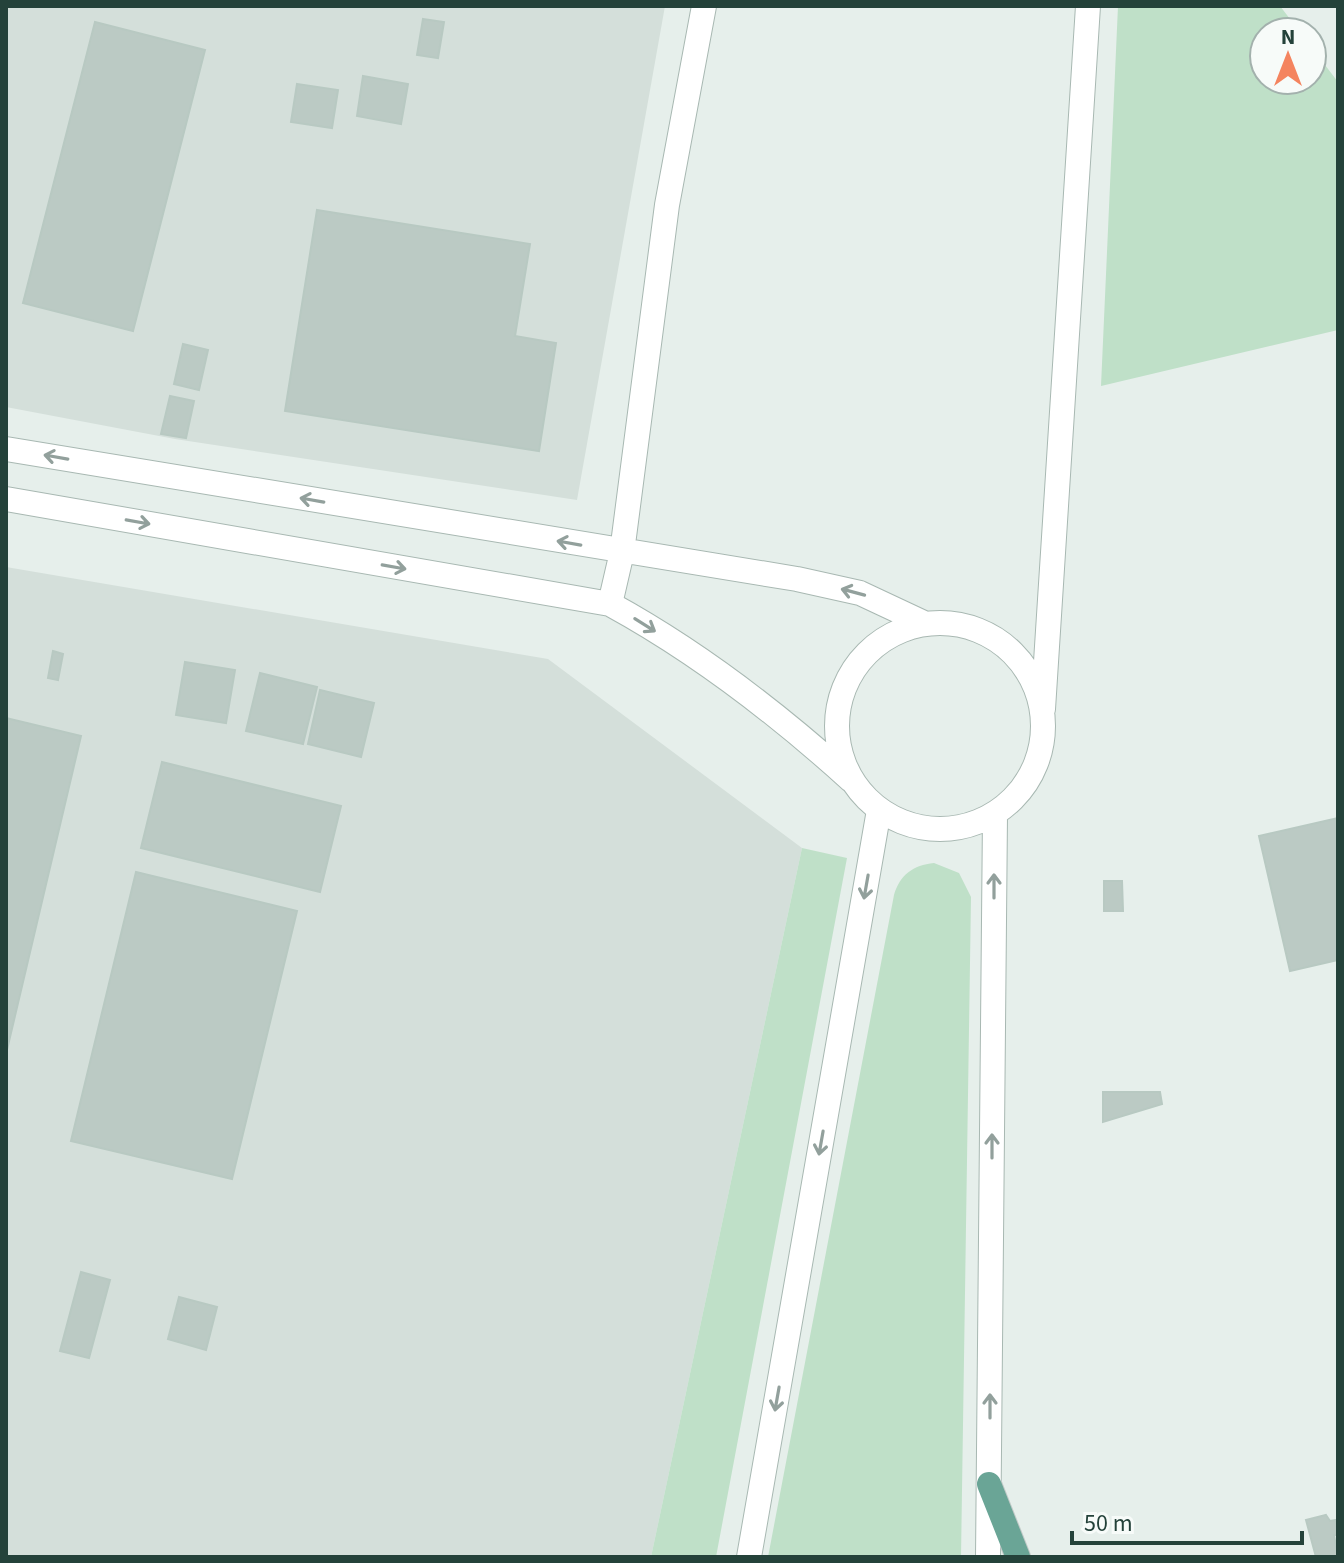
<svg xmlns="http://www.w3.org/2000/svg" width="1344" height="1563" font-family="'Source Sans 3',sans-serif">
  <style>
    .built { fill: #d4dfda }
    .green { fill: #bfe0c8 }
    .building { fill: #bbcac4; stroke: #b8c9c2; stroke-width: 2 }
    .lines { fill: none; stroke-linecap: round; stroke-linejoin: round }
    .minor-casing { stroke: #a8b8b2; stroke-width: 26 }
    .primary-casing { stroke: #c2cac8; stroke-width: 26 }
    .minor { stroke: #fff; stroke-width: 24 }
    .primary { stroke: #6aa596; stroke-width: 24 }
    .oneway { stroke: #92a09c }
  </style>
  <rect width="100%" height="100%" fill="#e6efeb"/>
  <!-- built -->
  <path class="built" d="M6,6H665L577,500L175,439L6,407Z
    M6,567L548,659L802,848L651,1557H6Z"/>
  <!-- green -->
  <path class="green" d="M1118,6H1280L1300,32H1264V80H1312V48L1338,82V330L1101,386Z
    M802,848L847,858L716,1557H651Z
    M934,863L959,873L971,897L961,1557H768L894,895C900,875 913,865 934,863Z"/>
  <!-- building -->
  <path class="building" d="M423,19L444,22L438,58L417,55Z
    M95,22L205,50L133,331L23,303Z
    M363,76L408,84L401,124L357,116Z
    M297,84L338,90L332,128L291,122Z
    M317,210L530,244L515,336L556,343L539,451L285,411Z
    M183,344L208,350L199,390L174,384Z
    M170,396L194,401L186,438L161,434Z
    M53,651L63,654L58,680L48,678Z
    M185,662L235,670L226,723L176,715Z
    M260,673L317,687L303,744L246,731Z
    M320,690L374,703L361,757L308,744Z
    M6,718L81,736L6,1054Z
    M162,762L341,806L320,892L141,848Z
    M1338,818V960L1290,971L1259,836Z
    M136,872L297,911L232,1179L71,1141Z
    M1104,881H1122L1123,911H1104Z
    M1103,1092H1160L1162,1104L1103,1122Z
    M81,1272L110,1280L89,1358L60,1351Z
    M179,1297L217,1307L206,1350L168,1339Z
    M1326,1515L1330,1521L1336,1520L1338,1535H1334L1338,1557H1316L1306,1520Z"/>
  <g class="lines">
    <!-- minor casing -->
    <g class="minor-casing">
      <path id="minor" d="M6,449L797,579L860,593L924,623
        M6,499L610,604C696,651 778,714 851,780
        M610,604L622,552L667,205L704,6
        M837 726a103 103 0 1 1 206 0a103 103 0 1 1-206 0Z
        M1043,709L1088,6
        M749,1557L879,810
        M988,1557L995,815"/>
    </g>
    <!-- primary casing -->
    <g class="primary-casing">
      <path id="primary" d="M989,1484L1018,1557"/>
    </g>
    <!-- minor -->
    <use href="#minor" class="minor"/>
    <!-- primary -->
    <use href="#primary" class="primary"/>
  </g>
  <!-- one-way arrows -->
  <defs><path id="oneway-shaft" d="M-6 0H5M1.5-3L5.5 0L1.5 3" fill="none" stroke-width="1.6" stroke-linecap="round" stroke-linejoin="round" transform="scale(2)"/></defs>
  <g class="oneway">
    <use href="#oneway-shaft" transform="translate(56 457) rotate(-170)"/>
    <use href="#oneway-shaft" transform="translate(312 500) rotate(-170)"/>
    <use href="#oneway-shaft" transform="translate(138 522) rotate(10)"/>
    <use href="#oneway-shaft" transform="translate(569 543) rotate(-170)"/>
    <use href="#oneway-shaft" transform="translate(394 567) rotate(10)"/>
    <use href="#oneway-shaft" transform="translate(853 592) rotate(-165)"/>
    <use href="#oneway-shaft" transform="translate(645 625) rotate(32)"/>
    <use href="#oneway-shaft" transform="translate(994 886) rotate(-90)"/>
    <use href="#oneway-shaft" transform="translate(866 887) rotate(100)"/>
    <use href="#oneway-shaft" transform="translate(821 1143) rotate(100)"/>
    <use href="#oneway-shaft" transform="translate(992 1146) rotate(-90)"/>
    <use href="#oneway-shaft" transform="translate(777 1399) rotate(100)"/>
    <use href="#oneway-shaft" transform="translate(990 1406) rotate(-90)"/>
  </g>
  <!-- border -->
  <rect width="1344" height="1563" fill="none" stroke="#24423a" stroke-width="16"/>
  <!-- north arrow -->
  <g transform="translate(1288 56)"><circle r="38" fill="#f7fbf9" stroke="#a3b1ad" stroke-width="2"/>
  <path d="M0-6L14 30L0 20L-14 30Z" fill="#f4845f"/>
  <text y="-12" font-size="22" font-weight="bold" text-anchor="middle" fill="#24423a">N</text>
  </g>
  <!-- scale -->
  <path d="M1072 1531v12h230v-12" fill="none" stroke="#24423a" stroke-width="4"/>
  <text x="1084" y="1531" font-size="24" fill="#24423a" stroke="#f7fbf9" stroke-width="6" paint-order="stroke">50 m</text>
</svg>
